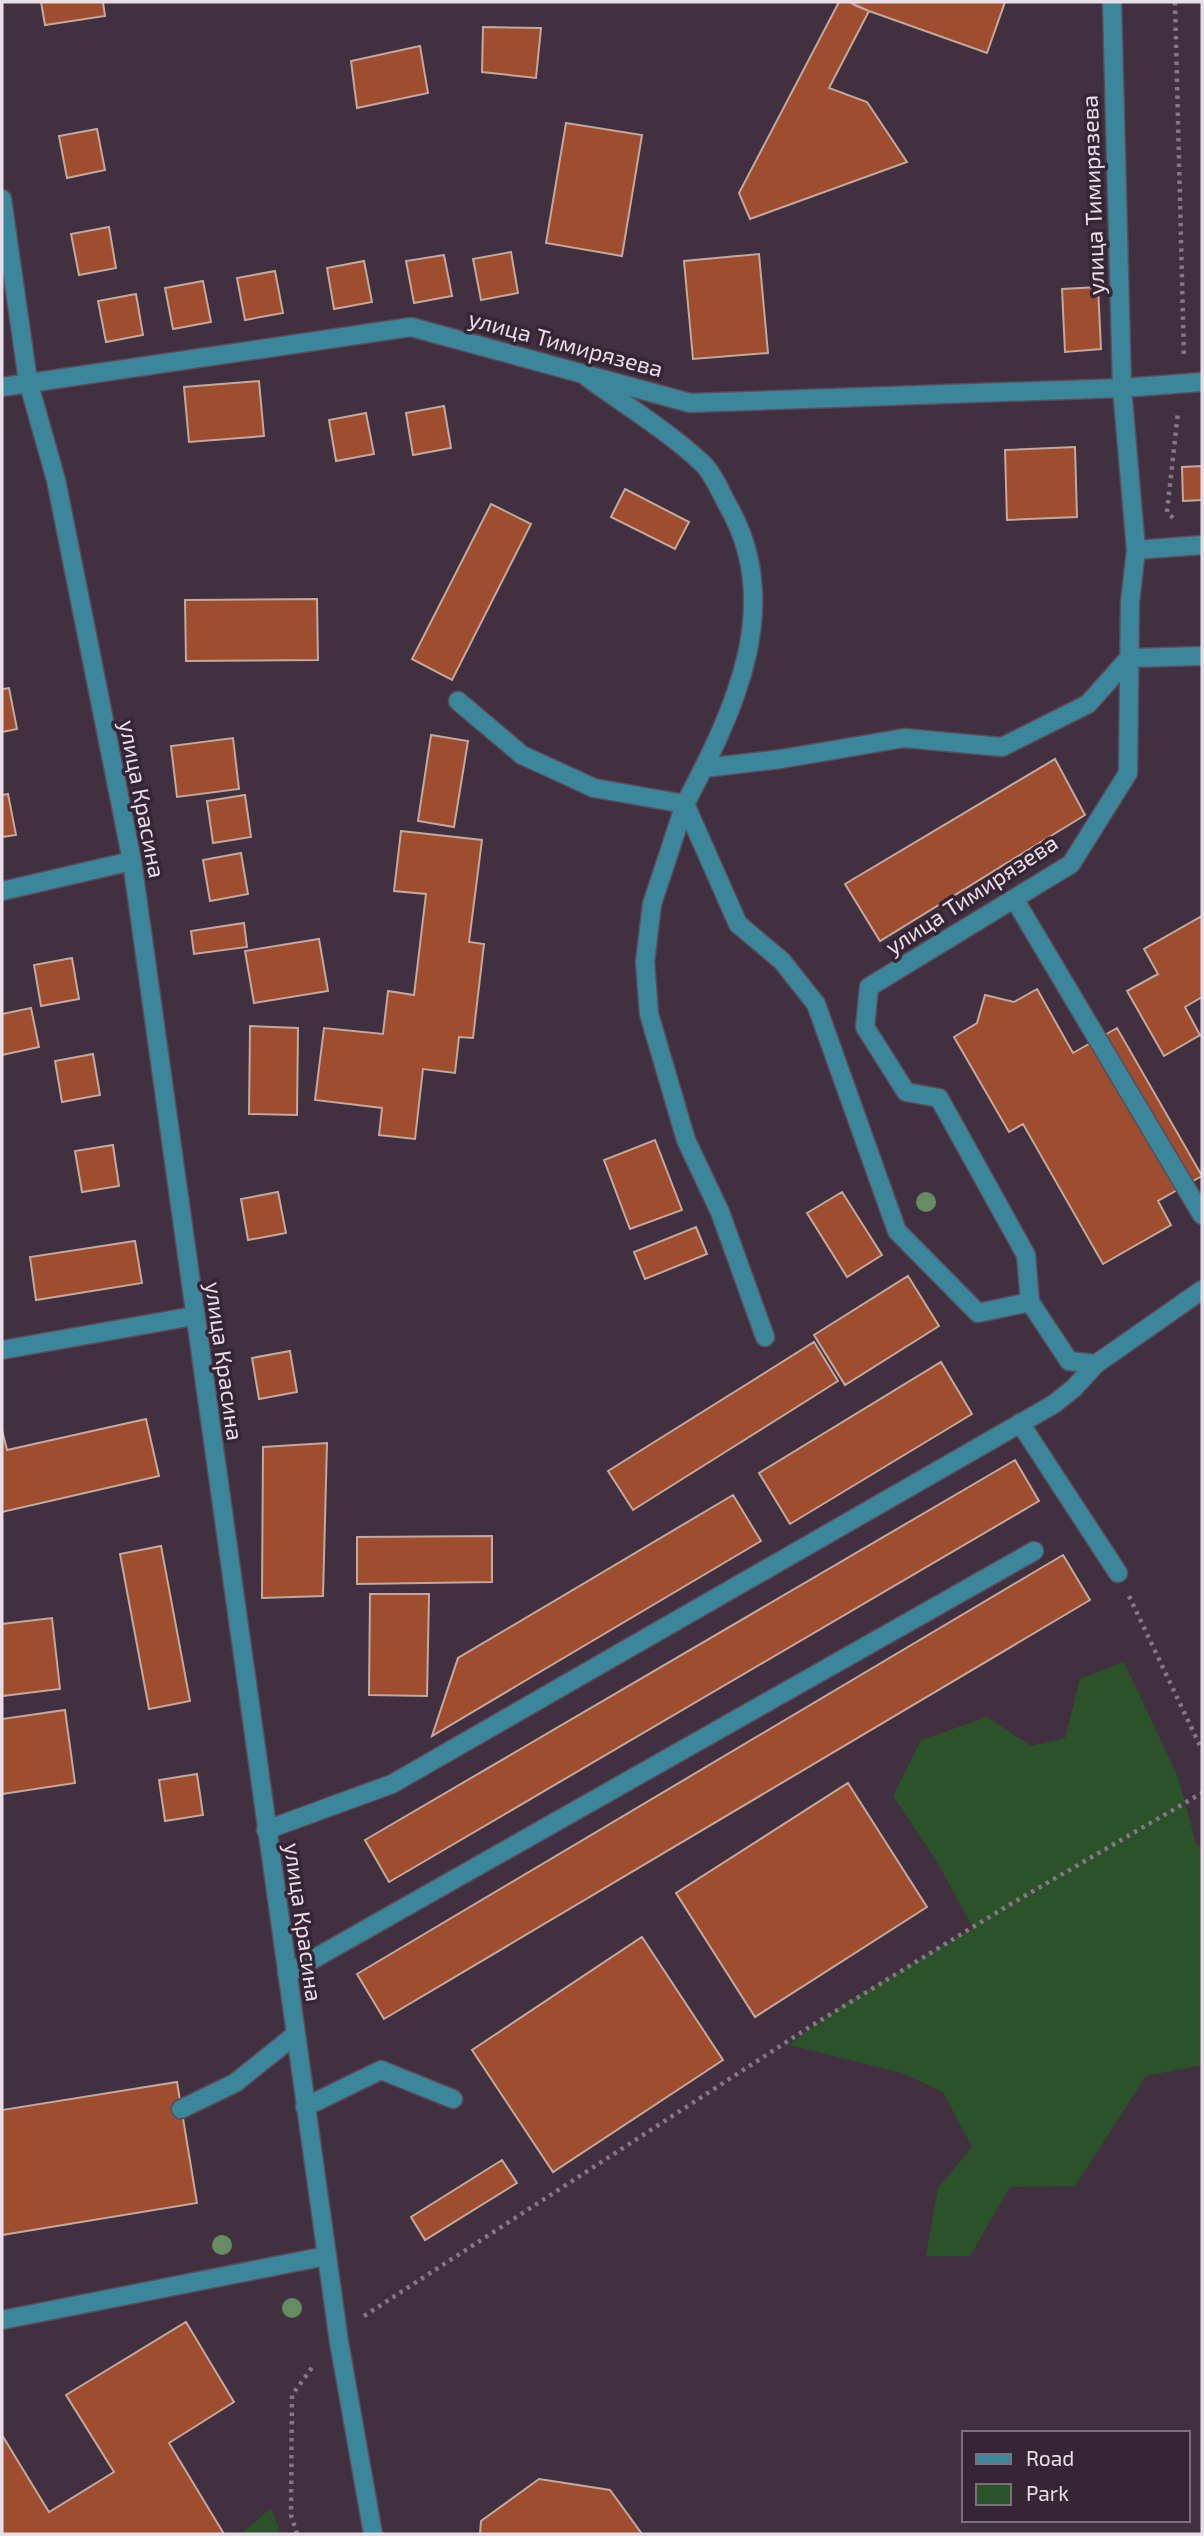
<svg xmlns="http://www.w3.org/2000/svg" width="1204" height="2536" font-family="'Exo 2',sans-serif">
  <style>
    .green { fill: #2b5229 }
    .building { fill: #9e4e2e; stroke: #c4a89e; stroke-width: 2 }
    .lines { fill: none; stroke-linecap: round; stroke-linejoin: round }
    .minor-casing { stroke: #5b4c5b; stroke-width: 21 }
    .path { stroke: #847784; stroke-width: 4.5; stroke-dasharray: 3.5 5; stroke-linecap: butt }
    .minor { stroke: #3b869a; stroke-width: 18 }
    .tree { fill: #658c62 }
    .labels { text-anchor: middle; dominant-baseline: central; stroke-width: 7; stroke-linejoin: round; paint-order: stroke }
    .street-label { font-size: 23px; fill: #e8dee8; stroke: #362635 }
  </style>
  <rect width="100%" height="100%" fill="#403040"/>
  <!-- green -->
  <path class="green" d="M1124,1662L1178,1777L1196,1843L1202,1850V2065L1146,2076L1075,2186L1010,2187L970,2256H926L938,2188L972,2147L943,2092L902,2073L789,2045L842,2005L973,1928L936,1860L893,1796L921,1740L987,1717L1031,1746L1065,1738L1080,1679Z
    M271,2508L281,2534H241Z"/>
  <!-- building -->
  <path class="building" d="M41,2H103L105,16L45,25Z
    M839,2H849L869,11L829,88L867,102L907,162L750,219L739,193Z
    M855,2H1005L987,53L869,11L854,5Z
    M483,27L541,28L536,78L482,72Z
    M420,46L428,93L357,108L351,61Z
    M566,123L642,135L622,256L546,243Z
    M97,129L105,170L67,178L59,136Z
    M109,227L116,268L79,275L71,234Z
    M511,252L518,293L481,300L473,259Z
    M759,254L768,353L693,359L684,261Z
    M444,255L452,296L414,303L406,261Z
    M364,261L372,302L334,309L327,268Z
    M275,271L283,313L245,320L237,278Z
    M203,281L211,322L173,329L165,288Z
    M1098,287L1101,349L1065,352L1062,289Z
    M136,294L143,335L106,342L98,301Z
    M259,381L264,436L189,442L184,387Z
    M444,406L451,448L413,455L406,413Z
    M366,413L374,454L336,461L329,420Z
    M1075,447L1077,517L1007,520L1005,450Z
    M1202,466V500L1183,501L1182,467Z
    M625,489L689,522L675,549L611,517Z
    M491,504L531,524L452,680L412,659Z
    M317,599L318,660L186,661L185,600Z
    M9,688L17,729L2,732V689Z
    M431,735L468,741L454,827L418,821Z
    M233,738L239,789L177,797L171,746Z
    M1055,759L1085,815L880,941L845,884Z
    M8,794L16,835L2,837V795Z
    M245,795L251,837L213,843L207,801Z
    M401,831L482,840L469,942L484,944L473,1038L459,1037L455,1073L423,1069L415,1139L379,1135L382,1108L315,1100L324,1028L383,1034L388,991L414,995L426,894L394,891Z
    M241,853L248,894L210,901L203,860Z
    M1202,916V997L1185,1007L1200,1035L1164,1056L1127,991L1158,974L1144,949Z
    M244,923L247,947L194,954L191,931Z
    M319,939L328,991L254,1003L245,951Z
    M72,958L79,999L41,1006L34,965Z
    M1037,989L1073,1053L1117,1028L1202,1176L1158,1201L1171,1225L1103,1264L1023,1124L1009,1132L954,1037L977,1023L985,995L1014,1002Z
    M31,1008L39,1047L2,1055V1014Z
    M250,1026L298,1028L297,1115L249,1114Z
    M93,1054L100,1095L62,1102L55,1061Z
    M655,1140L682,1210L630,1229L604,1160Z
    M113,1145L119,1186L82,1192L75,1151Z
    M278,1192L286,1233L248,1240L241,1199Z
    M842,1192L882,1255L847,1277L807,1213Z
    M696,1227L707,1254L645,1279L634,1252Z
    M135,1241L142,1283L36,1300L30,1257Z
    M908,1276L939,1326L845,1385L814,1335Z
    M814,1342L838,1381L633,1510L608,1471Z
    M290,1351L297,1392L259,1399L252,1358Z
    M941,1362L972,1414L790,1524L759,1473Z
    M146,1419L159,1476L2,1512V1430L7,1450Z
    M327,1443L323,1596L262,1598L263,1447Z
    M1015,1460L1039,1501L389,1882L365,1840Z
    M733,1495L761,1541L432,1736L458,1658Z
    M492,1536V1582L357,1584V1537Z
    M161,1546L190,1701L149,1709L120,1554Z
    M1063,1555L1090,1600L384,2019L357,1974Z
    M370,1594H429L427,1696L369,1695Z
    M52,1618L60,1689L2,1696V1624Z
    M65,1710L75,1783L2,1794V1719Z
    M197,1774L203,1815L165,1821L159,1780Z
    M848,1783L927,1907L755,2017L676,1893Z
    M642,1937L723,2060L553,2172L472,2050Z
    M177,2082L197,2203L2,2235V2110Z
    M502,2160L517,2183L425,2240L411,2217Z
    M186,2322L234,2402L169,2443L224,2534H2V2435L49,2512L114,2472L66,2395Z
    M539,2479L610,2490L642,2534H480L481,2521Z"/>
  <g class="lines">
    <!-- minor casing -->
    <g class="minor-casing">
      <path id="minor" d="M2,199L28,381L56,480L132,861L339,2342L373,2534
        M1202,382L1122,388L1136,550L1202,545
        M2,387L411,327L690,403L1122,388L1112,2
        M1136,550L1130,602L1128,773L1071,864L869,987L865,1027L906,1092L939,1098L1026,1255L1030,1302L1069,1361L1096,1364L1202,1290
        M458,701L522,755L594,788L685,804C734,711 786,604 727,504C720,491 713,473 702,463C668,431 625,405 587,377
        M704,768L781,759L904,738L1002,747L1088,704L1129,658L1202,656
        M2,891L132,861
        M1015,900L1202,1215
        M765,1337L720,1212L686,1140L649,1014L645,962L652,904L685,804L738,924L782,961L816,1004L897,1231L978,1313L1030,1302
        M2,1350L194,1316
        M1020,1423L1118,1573
        M266,1830L392,1784L1054,1404L1074,1388L1096,1364
        M287,1974L1034,1551
        M305,2107L381,2070L453,2099
        M181,2109L235,2083L295,2035
        M2,2320L326,2256"/>
    </g>
    <!-- path -->
    <path class="path" d="M1175,2L1184,358
      M1173,518L1167,512L1178,412
      M1129,1596L1202,1750
      M364,2316L808,2028L1004,1908L1202,1793
      M297,2534L291,2515L292,2395L314,2365"/>
    <!-- minor -->
    <use href="#minor" class="minor"/>
  </g>
  <!-- trees -->
  <g class="tree">
    <circle cx="926" cy="1202" r="10"/>
    <circle cx="222" cy="2245" r="10"/>
    <circle cx="292" cy="2308" r="10"/>
  </g>
  <g class="labels">
    <!-- street labels -->
    <g class="street-label">
      <text transform="translate(1092 195) rotate(-92)">улица Тимирязева</text>
      <text transform="translate(566 343) rotate(15)">улица Тимирязева</text>
      <text transform="translate(143 799) rotate(79)">улица Красина</text>
      <text transform="translate(971 894) rotate(-33)">улица Тимирязева</text>
      <text transform="translate(225 1361) rotate(82)">улица Красина</text>
      <text transform="translate(304 1922) rotate(82)">улица Красина</text>
    </g>
  </g>
  <!-- border -->
  <rect width="1204" height="2536" fill="none" stroke="#e8dee8" stroke-width="7"/>
  <!-- legend -->
  <rect x="962" y="2431" width="228" height="91" fill="#362635" stroke="#7d707d" stroke-width="2"/>
  <rect x="976" y="2454" width="35" height="10" fill="#3b869a" stroke="#7d707d" stroke-width="2"/>
  <text x="1026" y="2466" font-size="21" fill="#e8dee8">Road</text>
  <rect x="976" y="2484" width="35" height="21" fill="#2b5229" stroke="#7d707d" stroke-width="2"/>
  <text x="1026" y="2501" font-size="21" fill="#e8dee8">Park</text>
</svg>
